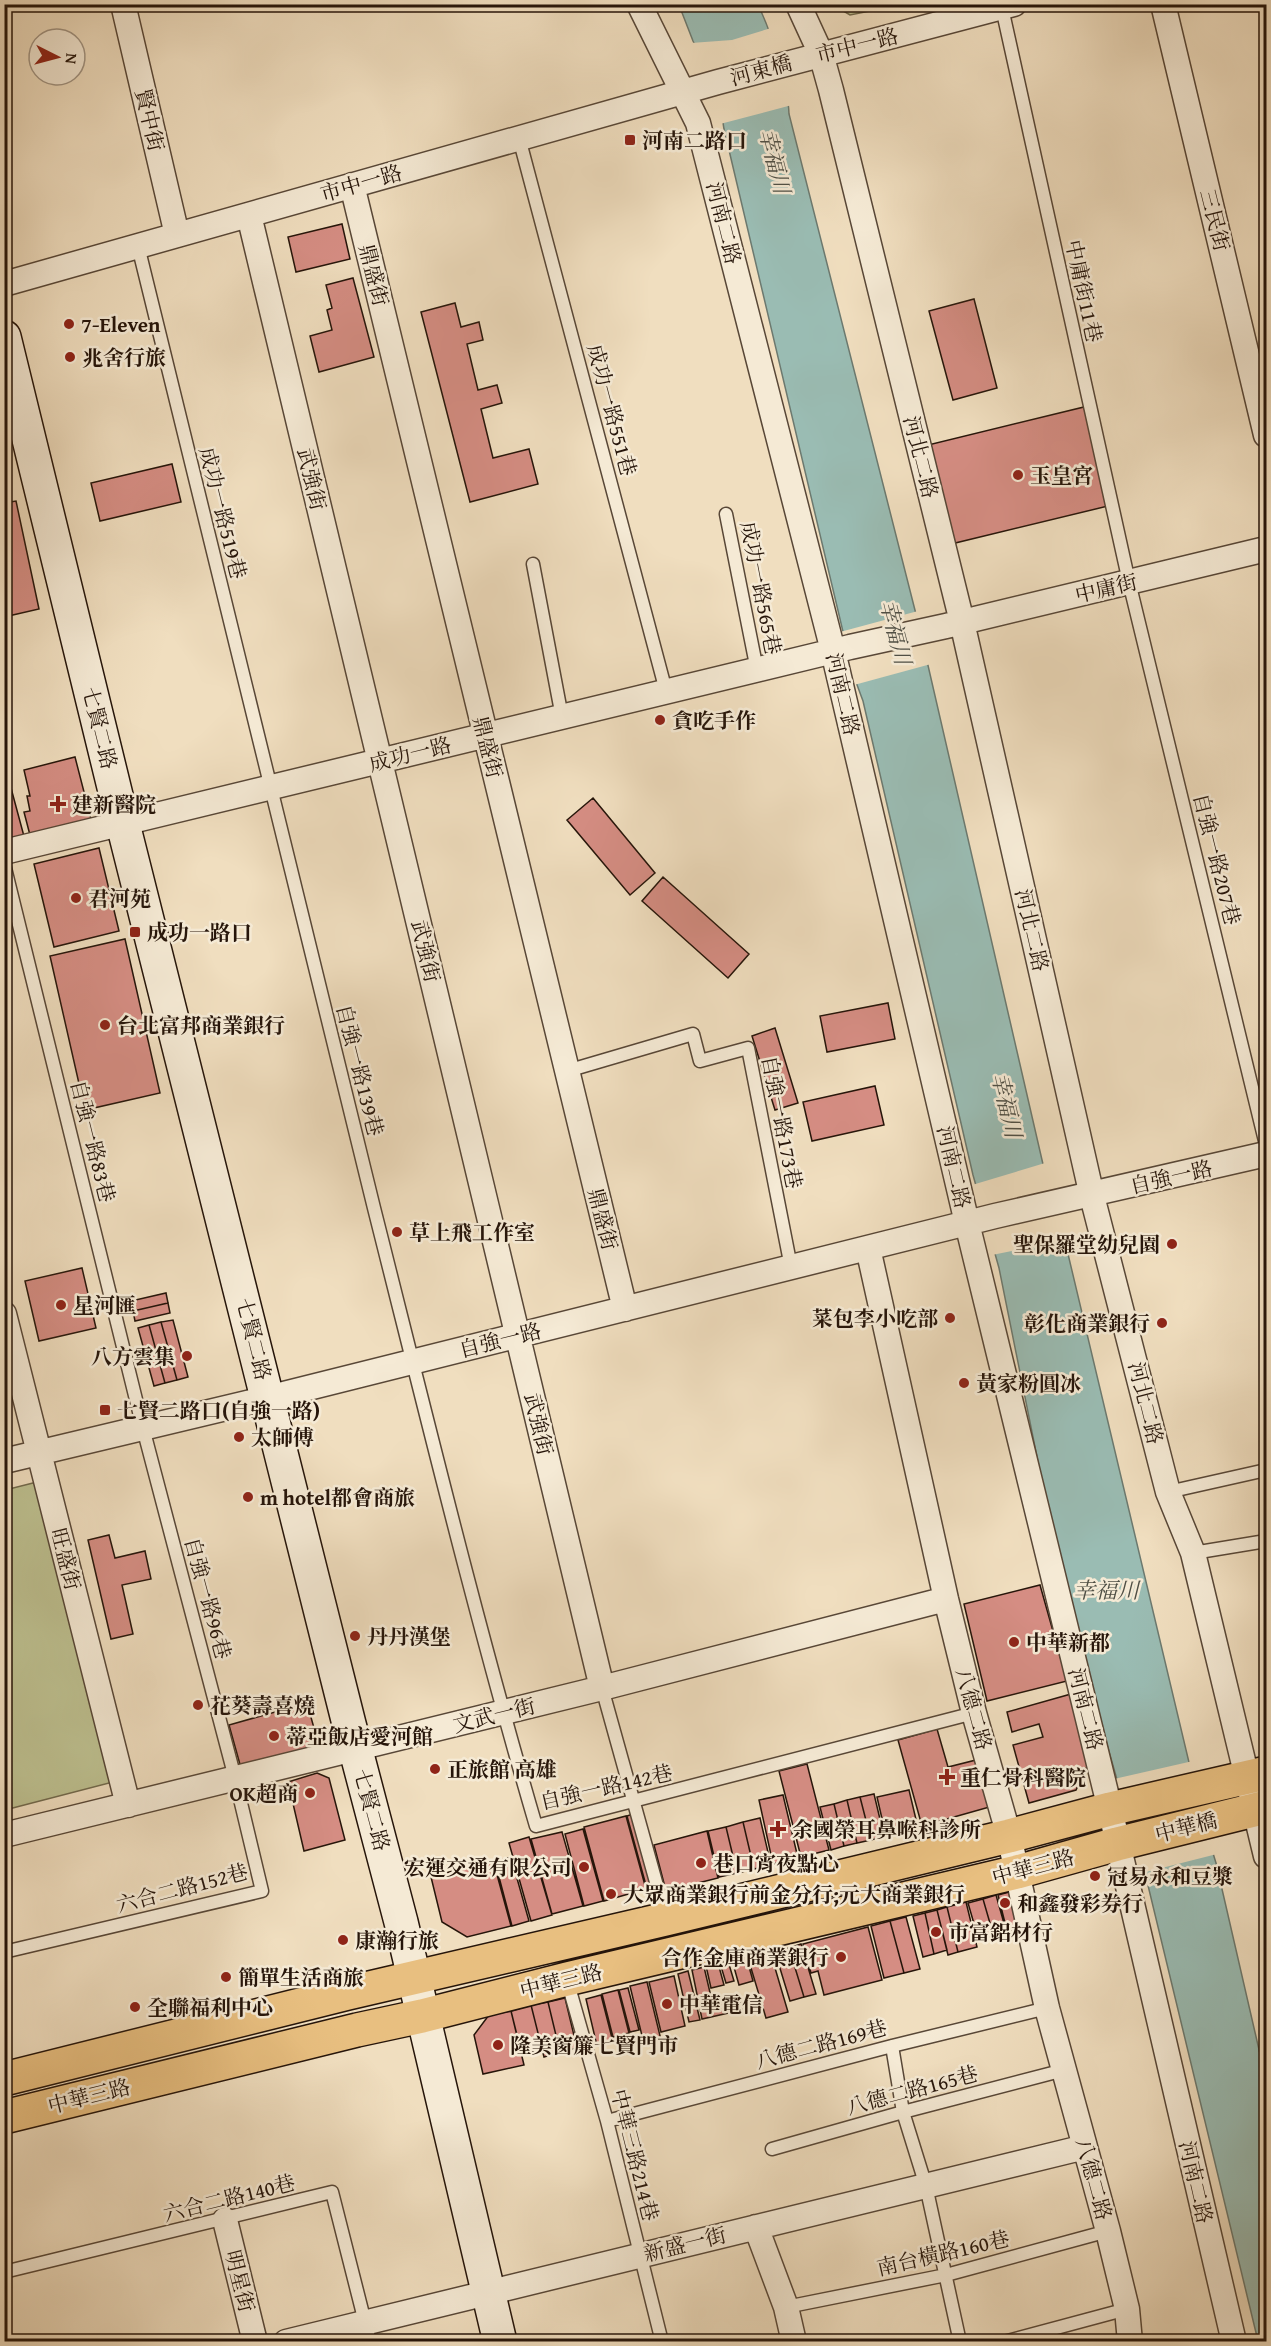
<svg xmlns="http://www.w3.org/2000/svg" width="1271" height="2346" font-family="'Gentium Book Plus','Noto Serif TC',serif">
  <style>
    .green { fill: #bdc090; stroke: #726a4d; stroke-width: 1.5 }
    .water { fill: #9abcb3; stroke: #6c796f; stroke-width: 1.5 }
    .pier { fill: #f0debf }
    .building { fill: #d58d83; stroke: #26150a; stroke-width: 1.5 }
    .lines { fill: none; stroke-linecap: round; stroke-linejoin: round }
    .lane-casing { stroke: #584737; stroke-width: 15 }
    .street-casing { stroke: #584737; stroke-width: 27 }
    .secondary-casing { stroke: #26150a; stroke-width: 36 }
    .primary-casing { stroke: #26150a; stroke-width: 36 }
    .lane { stroke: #f5ead5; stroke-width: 12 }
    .street { stroke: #f5ead5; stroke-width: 24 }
    .secondary { stroke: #f5ead5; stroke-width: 33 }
    .primary { stroke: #e8bf80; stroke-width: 33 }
    .poi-dot { fill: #8f2418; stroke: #f5ead5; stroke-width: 2 }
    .labels { text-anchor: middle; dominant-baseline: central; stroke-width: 5; stroke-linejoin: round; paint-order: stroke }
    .street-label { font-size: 21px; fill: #26150a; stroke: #f5ead5 }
    .poi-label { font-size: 21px; font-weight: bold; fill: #26150a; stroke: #f5ead5; text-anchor: start }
    .water-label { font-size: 22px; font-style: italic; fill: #4f4f45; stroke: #f5ead5 }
  </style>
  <rect width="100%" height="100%" fill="#f0debf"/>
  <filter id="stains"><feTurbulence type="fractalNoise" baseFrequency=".00333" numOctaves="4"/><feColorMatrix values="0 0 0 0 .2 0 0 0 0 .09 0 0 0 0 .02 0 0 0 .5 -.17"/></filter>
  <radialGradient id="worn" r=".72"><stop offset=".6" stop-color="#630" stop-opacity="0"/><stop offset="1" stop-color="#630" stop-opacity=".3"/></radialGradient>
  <!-- green -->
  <path class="green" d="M833,5V4L900,5L850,15Z
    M41,1481L113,1782L5,1810V1490Z"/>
  <!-- water -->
  <path class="water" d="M679,5H758C771,31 788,85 789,114L918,622L1054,1212L1068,1254L1202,1817L1216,1863L1266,2080V2341H1258L1138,1844L1118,1783L1066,1601L999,1268L973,1175L863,701L853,674L724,129L718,91L693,41Z"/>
  <!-- pier -->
  <path class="pier" d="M771,28L788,74L792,105L720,124L715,92L691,43L732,40Z
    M918,611L931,664L854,685L840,632Z
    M1045,1163L1057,1212L1066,1240L992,1255L972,1185Z
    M1193,1761L1205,1816L1217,1854L1142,1873L1114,1779Z"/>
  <!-- building -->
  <path class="building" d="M342,224L350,259L296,272L288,237Z
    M353,278L374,357L319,372L310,336L332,330L327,310L332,308L326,285Z
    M974,299L997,388L953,400L929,311Z
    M455,303L461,327L479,322L483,340L467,344L478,390L497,385L502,403L481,409L493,458L529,449L538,484L470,502L421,312Z
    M1084,407L1108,506L951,544L928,445Z
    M172,464L181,502L100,521L91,483Z
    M16,501L39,609L4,617V503Z
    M75,757L92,823L31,839L24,812L30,811L27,796H30L24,770Z
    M11,788L25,840L4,846V790Z
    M593,798L655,873L630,895L567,820Z
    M99,848L119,931L54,947L34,864Z
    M663,877L749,954L728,978L642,901Z
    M125,939L160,1093L85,1110L50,956Z
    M888,1003L895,1039L827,1052L820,1016Z
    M775,1028L798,1103L775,1110L752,1036Z
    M875,1086L884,1125L812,1141L803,1102Z
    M82,1268L96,1328L39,1341L25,1281Z
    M166,1293L168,1303L133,1311L131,1301Z
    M168,1303L170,1313L135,1321L133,1311Z
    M173,1320L188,1377L177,1380L161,1322Z
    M161,1322L177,1380L165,1383L149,1325Z
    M149,1325L165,1383L154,1386L138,1328Z
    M109,1535L115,1558L145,1551L151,1579L122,1585L133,1634L111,1639L88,1540Z
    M1040,1585L1067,1681L987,1701L964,1604Z
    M1071,1694L1089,1762L1076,1790L1029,1803L1013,1745L1043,1737L1039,1724L1012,1732L1007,1712Z
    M307,1703L319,1746L241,1768L229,1725Z
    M937,1729L948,1767L980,1759L993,1806L922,1826L898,1740Z
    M807,1764L829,1850L801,1857L779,1771Z
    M317,1773L329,1778L345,1840L304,1851L288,1782Z
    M909,1790L918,1828L886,1836L877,1797Z
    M874,1794L884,1836L871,1840L860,1797Z
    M783,1795L798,1858L773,1864L759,1800Z
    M860,1797L871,1840L857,1843L847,1800Z
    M847,1800L857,1843L844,1846L834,1804Z
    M834,1804L844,1846L831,1850L820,1807Z
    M636,1813L656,1886L647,1889L627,1816Z
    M626,1816L646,1889L604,1901L584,1827Z
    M760,1818L771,1865L754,1869L743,1822Z
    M743,1822L754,1869L737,1873L726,1827Z
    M726,1827L737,1873L719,1877L708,1831Z
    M583,1829L603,1901L584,1906L565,1834Z
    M707,1831L718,1878L666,1891L654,1845Z
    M562,1832L583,1906L552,1914L531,1839Z
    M529,1837L552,1915L531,1921L509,1843Z
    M511,1857L529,1921L512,1926L495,1862Z
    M493,1860L511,1926L467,1937L442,1922L431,1877Z
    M1017,1890L1025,1926L1007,1931L998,1895Z
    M996,1895L1007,1934L994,1937L983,1899Z
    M983,1899L994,1937L979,1941L968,1903Z
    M966,1902L977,1947L958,1952L947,1907Z
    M947,1907L958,1952L948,1955L937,1910Z
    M937,1910L947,1950L934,1954L925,1913Z
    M925,1913L934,1954L923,1957L913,1916Z
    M906,1917L920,1969L904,1973L890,1921Z
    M890,1921L904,1973L884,1978L871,1926Z
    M868,1927L882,1980L824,1995L818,1971L811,1973L803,1944Z
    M801,1944L816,1994L804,1997L789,1948Z
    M789,1948L804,1997L790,2001L775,1952Z
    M770,1951L788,2012L766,2018L748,1958Z
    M746,1956L753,1981L739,1985L732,1960Z
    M728,1961L734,1981L726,1983L720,1963Z
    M718,1963L724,1985L711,1988L706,1966Z
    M704,1967L712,2001L739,1995L742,2010L702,2019L692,1970Z
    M688,1971L700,2020L689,2022L678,1974Z
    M674,1976L685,2026L661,2032L649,1982Z
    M647,1982L661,2040L644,2044L630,1986Z
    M628,1988L639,2030L630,2032L619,1990Z
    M618,1990L629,2033L613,2037L602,1994Z
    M601,1995L613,2042L597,2046L586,1999Z
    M565,1998L577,2048L560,2052L548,2002Z
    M548,2002L560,2052L544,2057L531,2005Z
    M531,2005L542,2049L522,2055L511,2011Z
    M511,2011L524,2065L483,2074L474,2035L489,2015Z"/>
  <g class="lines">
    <!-- lane casing -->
    <g class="lane-casing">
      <path id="lane" d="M1002,8L1129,582L1266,1145
        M519,138L666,691
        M138,246C216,567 294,888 374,1208C426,1414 476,1621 536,1826L974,1713
        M726,514L757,670
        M533,564L562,717
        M4,864L143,1428L235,1778L262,1891L4,1952
        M567,1071L693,1034L700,1061L748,1048L791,1267
        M1168,1492L1266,1470
        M1193,1553L1266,1541
        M602,1688L666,1918
        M567,1980L607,2121L662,2342
        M892,2046L903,2112L926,2186L960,2342
        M607,2121L892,2046L1047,2008
        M772,2149L903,2112L1064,2070
        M4,2272L332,2192L370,2342
        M786,2307L946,2275L1108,2231
        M1004,2342L1127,2309"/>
    </g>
    <!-- street casing -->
    <g class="street-casing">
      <path id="street" d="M123,4L177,235
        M639,4L698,123L833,651L967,1223L1110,1809L1234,2342
        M798,4L821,54L831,90L962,622L1092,1196L1168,1492L1193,1553L1266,1856
        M1163,4L1266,435
        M352,185L625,1309
        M249,215L602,1688
        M4,284L718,82L1014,4
        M4,852L850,647L946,626L1266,549
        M868,1248L946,1599L974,1713L1009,1836L1047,2008L1108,2231L1127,2309L1130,2342
        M4,1314L128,1805
        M4,1461L268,1398L995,1216L1266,1154
        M4,1835L602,1688L946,1599
        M225,2220L255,2342
        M756,2227L786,2307L794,2342
        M286,2342L1085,2147"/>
    </g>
    <!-- secondary casing -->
    <g class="secondary-casing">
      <path id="secondary" d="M4,337L123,824L349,1724L401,1922L500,2342"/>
    </g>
    <!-- primary casing -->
    <g class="primary-casing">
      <path id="primary" d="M4,2079L348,1993L666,1919L1009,1836L1110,1809L1266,1773
        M4,2117L357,2030L422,2016L567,1979L1017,1872L1117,1844L1266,1807"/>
    </g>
    <!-- lane -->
    <use href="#lane" class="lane"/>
    <!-- street -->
    <use href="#street" class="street"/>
    <!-- secondary -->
    <use href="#secondary" class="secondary"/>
    <!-- primary -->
    <use href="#primary" class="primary"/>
  </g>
  <!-- markers -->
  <g class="poi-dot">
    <rect x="624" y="134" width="12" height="12" rx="3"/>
    <circle cx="69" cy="324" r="6"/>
    <circle cx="70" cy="357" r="6"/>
    <circle cx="1018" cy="475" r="6"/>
    <circle cx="660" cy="720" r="6"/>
    <path d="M55 795h6v6h6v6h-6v6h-6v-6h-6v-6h6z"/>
    <circle cx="76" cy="898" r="6"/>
    <rect x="129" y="926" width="12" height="12" rx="3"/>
    <circle cx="105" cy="1025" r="6"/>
    <circle cx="397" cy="1232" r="6"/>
    <circle cx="1172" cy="1244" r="6"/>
    <circle cx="61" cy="1305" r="6"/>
    <circle cx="950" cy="1318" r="6"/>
    <circle cx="1162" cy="1323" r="6"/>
    <circle cx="187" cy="1356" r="6"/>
    <circle cx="964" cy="1383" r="6"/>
    <rect x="99" y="1404" width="12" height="12" rx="3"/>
    <circle cx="239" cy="1437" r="6"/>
    <circle cx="248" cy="1497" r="6"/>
    <circle cx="355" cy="1636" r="6"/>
    <circle cx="1014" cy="1642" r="6"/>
    <circle cx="198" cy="1705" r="6"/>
    <circle cx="274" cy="1736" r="6"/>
    <circle cx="435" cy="1769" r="6"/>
    <path d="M944 1768h6v6h6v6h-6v6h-6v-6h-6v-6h6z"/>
    <circle cx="310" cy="1793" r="6"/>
    <path d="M775 1820h6v6h6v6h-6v6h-6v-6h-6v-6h6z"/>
    <circle cx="701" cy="1863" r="6"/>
    <circle cx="584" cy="1867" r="6"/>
    <circle cx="1095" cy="1876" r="6"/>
    <circle cx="611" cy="1894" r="6"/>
    <circle cx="1005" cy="1903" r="6"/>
    <circle cx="936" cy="1932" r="6"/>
    <circle cx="343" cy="1940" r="6"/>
    <circle cx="841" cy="1957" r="6"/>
    <circle cx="226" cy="1977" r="6"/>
    <circle cx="667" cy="2004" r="6"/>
    <circle cx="135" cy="2007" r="6"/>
    <circle cx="498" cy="2045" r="6"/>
  </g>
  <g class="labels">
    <!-- street labels -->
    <g class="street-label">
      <text transform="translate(857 45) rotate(-14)">市中一路</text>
      <text transform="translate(761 70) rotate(-15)">河東橋</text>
      <text transform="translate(150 120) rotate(77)">賢中街</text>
      <text transform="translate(361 183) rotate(-16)">市中一路</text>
      <text transform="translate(1215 220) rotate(76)">三民街</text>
      <text transform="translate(724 223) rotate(76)">河南二路</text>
      <text transform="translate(374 275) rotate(76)">鼎盛街</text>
      <text transform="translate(1084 291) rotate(78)">中庸街11巷</text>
      <text transform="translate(612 410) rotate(75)">成功一路551巷</text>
      <text transform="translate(921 457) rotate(76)">河北二路</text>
      <text transform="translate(312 479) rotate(77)">武強街</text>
      <text transform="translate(223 513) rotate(76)">成功一路519巷</text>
      <text transform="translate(761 588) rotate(79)">成功一路565巷</text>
      <text transform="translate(1106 588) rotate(-13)">中庸街</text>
      <text transform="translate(843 694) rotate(77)">河南二路</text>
      <text transform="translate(100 728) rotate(76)">七賢二路</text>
      <text transform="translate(488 747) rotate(76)">鼎盛街</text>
      <text transform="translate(410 754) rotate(-14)">成功一路</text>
      <text transform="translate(1217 859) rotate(76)">自強一路207巷</text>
      <text transform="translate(1032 930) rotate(77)">河北二路</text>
      <text transform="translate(426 951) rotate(77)">武強街</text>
      <text transform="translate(360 1070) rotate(76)">自強一路139巷</text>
      <text transform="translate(782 1122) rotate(79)">自強一路173巷</text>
      <text transform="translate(93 1141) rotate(76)">自強一路83巷</text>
      <text transform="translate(954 1167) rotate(77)">河南二路</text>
      <text transform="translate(1171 1177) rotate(-13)">自強一路</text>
      <text transform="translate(603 1219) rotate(76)">鼎盛街</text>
      <text transform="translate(254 1339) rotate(76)">七賢二路</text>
      <text transform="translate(500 1340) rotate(-14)">自強一路</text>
      <text transform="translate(1146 1403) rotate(76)">河北二路</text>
      <text transform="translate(539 1424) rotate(77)">武強街</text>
      <text transform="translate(66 1559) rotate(76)">旺盛街</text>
      <text transform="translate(208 1598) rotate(75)">自強一路96巷</text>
      <text transform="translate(974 1709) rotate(75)">八德二路</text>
      <text transform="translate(1086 1709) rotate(76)">河南二路</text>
      <text transform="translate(494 1715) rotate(-14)">文武一街</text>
      <text transform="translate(606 1787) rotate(-13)">自強一路142巷</text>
      <text transform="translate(372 1810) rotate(75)">七賢二路</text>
      <text transform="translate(1186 1827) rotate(-14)">中華橋</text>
      <text transform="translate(1033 1867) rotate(-15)">中華三路</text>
      <text transform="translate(182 1888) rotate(-15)">六合二路152巷</text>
      <text transform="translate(561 1981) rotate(-14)">中華三路</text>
      <text transform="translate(821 2044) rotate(-15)">八德二路169巷</text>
      <text transform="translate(912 2090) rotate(-15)">八德二路165巷</text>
      <text transform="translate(89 2096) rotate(-14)">中華三路</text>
      <text transform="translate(635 2155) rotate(76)">中華三路214巷</text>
      <text transform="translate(1094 2179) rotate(75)">八德二路</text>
      <text transform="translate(1196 2182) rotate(77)">河南二路</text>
      <text transform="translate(229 2198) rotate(-14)">六合二路140巷</text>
      <text transform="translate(685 2244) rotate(-14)">新盛一街</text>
      <text transform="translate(943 2253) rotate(-13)">南台橫路160巷</text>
      <text transform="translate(240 2281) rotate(76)">明星街</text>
    </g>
    <!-- poi labels -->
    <g class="poi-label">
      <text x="642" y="140">河南二路口</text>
      <text x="81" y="324">7-Eleven</text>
      <text x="82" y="357">兆舍行旅</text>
      <text x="1030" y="475">玉皇宮</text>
      <text x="672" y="720">貪吃手作</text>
      <text x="72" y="804">建新醫院</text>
      <text x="88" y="898">君河苑</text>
      <text x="147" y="932">成功一路口</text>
      <text x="117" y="1025">台北富邦商業銀行</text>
      <text x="409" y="1232">草上飛工作室</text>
      <text x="1160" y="1244" text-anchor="end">聖保羅堂幼兒園</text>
      <text x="73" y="1305">星河匯</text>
      <text x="938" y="1318" text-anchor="end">菜包李小吃部</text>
      <text x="1150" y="1323" text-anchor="end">彰化商業銀行</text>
      <text x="175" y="1356" text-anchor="end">八方雲集</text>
      <text x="976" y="1383">黃家粉圓冰</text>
      <text x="117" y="1410">七賢二路口(自強一路)</text>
      <text x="251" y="1437">太師傅</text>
      <text x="260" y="1497">m hotel都會商旅</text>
      <text x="367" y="1636">丹丹漢堡</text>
      <text x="1026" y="1642">中華新都</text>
      <text x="210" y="1705">花葵壽喜燒</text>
      <text x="286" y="1736">蒂亞飯店愛河館</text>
      <text x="447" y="1769">正旅館 高雄</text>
      <text x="960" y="1777">重仁骨科醫院</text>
      <text x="298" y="1793" text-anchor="end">OK超商</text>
      <text x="792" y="1829">余國榮耳鼻喉科診所</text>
      <text x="713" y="1863">巷口宵夜點心</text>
      <text x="572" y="1867" text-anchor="end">宏運交通有限公司</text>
      <text x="1107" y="1876">冠易永和豆漿</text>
      <text x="623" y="1894">大眾商業銀行前金分行;元大商業銀行</text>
      <text x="1017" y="1903">和鑫發彩券行</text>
      <text x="948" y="1932">市富鋁材行</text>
      <text x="355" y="1940">康瀚行旅</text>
      <text x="829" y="1957" text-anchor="end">合作金庫商業銀行</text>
      <text x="238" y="1977">簡單生活商旅</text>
      <text x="679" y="2004">中華電信</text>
      <text x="147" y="2007">全聯福利中心</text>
      <text x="510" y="2045">隆美窗簾七賢門市</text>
    </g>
    <!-- water labels -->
    <g class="water-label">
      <text transform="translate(775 161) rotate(76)">幸福川</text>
      <text transform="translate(896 632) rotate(76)">幸福川</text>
      <text transform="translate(1007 1105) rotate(77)">幸福川</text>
      <text x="1106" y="1590">幸福川</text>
    </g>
  </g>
  <!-- margin -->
  <rect width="1271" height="2346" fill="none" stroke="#f0debf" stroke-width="24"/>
  <rect x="6" y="6" width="1259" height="2334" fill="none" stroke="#26150a" stroke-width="3"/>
  <rect x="12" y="12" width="1247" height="2322" fill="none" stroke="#26150a" stroke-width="1.5"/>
  <!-- north arrow -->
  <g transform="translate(57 57) rotate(96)"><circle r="28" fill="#f5ead5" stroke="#a29584" stroke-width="1.5"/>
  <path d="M0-4.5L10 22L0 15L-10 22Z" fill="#8f2418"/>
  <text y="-9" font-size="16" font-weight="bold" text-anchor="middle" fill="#26150a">N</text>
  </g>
  <rect width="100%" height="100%" filter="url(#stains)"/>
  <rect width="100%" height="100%" fill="url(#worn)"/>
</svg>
